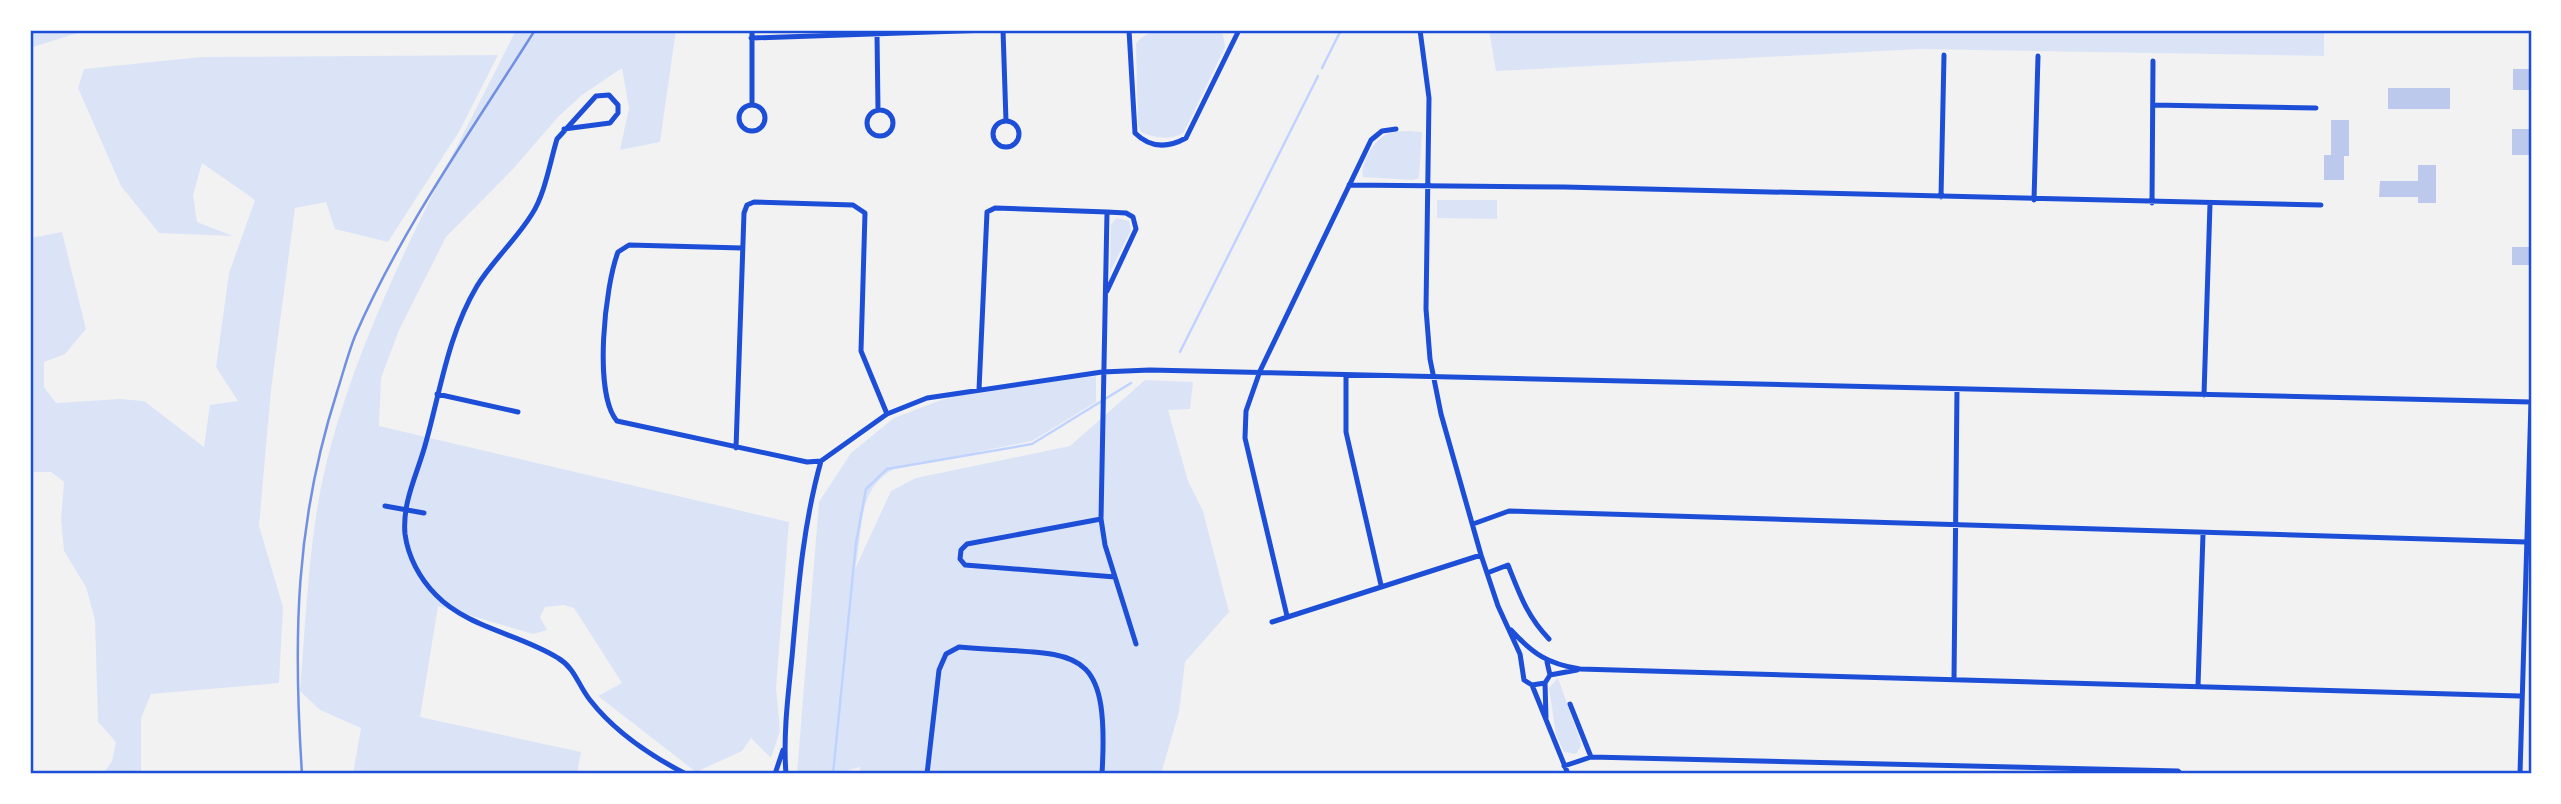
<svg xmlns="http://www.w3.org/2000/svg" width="2561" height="804" font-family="Quicksand,sans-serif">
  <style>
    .green { fill: #dbe4f7 }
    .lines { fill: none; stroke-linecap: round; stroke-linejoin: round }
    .stream { stroke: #bfd3fe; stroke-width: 2.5 }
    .building { fill: #bdc9ec }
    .minor { stroke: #1d4ed8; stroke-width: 5 }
    .rail { stroke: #7290e2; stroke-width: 2.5 }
    .neatline { fill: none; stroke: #1d4ed8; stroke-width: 2.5 }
  </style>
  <rect width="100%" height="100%" fill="#f2f2f2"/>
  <!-- green -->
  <path class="green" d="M30,30H87L30,48Z
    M516,30H676L660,142L620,150L629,108L622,68L582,95L558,117L513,169L446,237L399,330L381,378L379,426L789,522L776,688L780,731L771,758L751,738L742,751L696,772L598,696L622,683L574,608L564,605L545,607L540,617L547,630L533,634L438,606L420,717L581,752L577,774H353L361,728L320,710L300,691C307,606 309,519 333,438C373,297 451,161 516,30Z
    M1212,30L1223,34L1225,47L1184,132C1173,141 1154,138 1141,132L1138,124L1136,44C1149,23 1190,30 1212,30Z
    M1489,30H2324V56L1921,49L1496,71Z
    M498,55L460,130L388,242L335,229L326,202L295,208L271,390L259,526L283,607L279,683L151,694L141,718V774H103L112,761L116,742L98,722L95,620L86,587L64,551L61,519L64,482L51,472H30V238L62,232L86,329L65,354L44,362V387L56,403L120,399L144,401L204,447L210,405L238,401L216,367L229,273L255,200L202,163L193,195L197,222L233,236L159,233L121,186L78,88L84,69L201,57Z
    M1410,131L1422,132L1419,178L1413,180L1363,177C1360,163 1374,140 1387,134C1394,131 1403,131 1410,131Z
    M1437,200H1497V219L1437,218Z
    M1116,218L1129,221L1131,230L1110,272L1111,225Z
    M1096,376V402L1032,441L894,469C855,490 864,532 855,569L891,491L916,478L1070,446L1145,380L1193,382L1190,409L1168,410L1188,481L1203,511L1229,612L1185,662L1179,712L1161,774H860V767L835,774L797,773L819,502L851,453L894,418L957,394Z
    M1558,678L1580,740L1581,746L1576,754L1564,752L1556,734L1549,688Z"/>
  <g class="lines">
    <!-- stream -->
    <path class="stream" d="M1322,68L1341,30
      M1180,352L1318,76
      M833,774L856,543L866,489L887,469L1032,444L1131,383"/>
  </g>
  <!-- building -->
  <path class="building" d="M2513,69H2531V90H2513Z
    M2388,88H2450V109H2388Z
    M2331,120H2349V156H2344V180H2324V155H2331Z
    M2512,129H2531V155H2512Z
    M2418,165H2436V203H2418V197H2379L2380,181H2418Z
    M2512,247H2531V265H2512Z"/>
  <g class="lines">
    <!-- minor -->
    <path class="minor" d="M752,30V104
      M1003,30L1006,121
      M1129,30L1135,133C1150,148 1168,148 1186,138L1239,30
      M1420,30L1429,98L1426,309L1430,359L1441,414L1481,555L1498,606L1520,654L1524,680L1532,685L1545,683L1550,675L1547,662
      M877,34L878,110
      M751,38L989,30
      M739 118a13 13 0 1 1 26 0a13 13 0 1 1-26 0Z
      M2153,105L2316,108
      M867 123a13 13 0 1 1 26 0a13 13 0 1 1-26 0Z
      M993 134a13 13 0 1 1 26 0a13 13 0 1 1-26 0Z
      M564,129L610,123L618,113V105L609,95L596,96L557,139C550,162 545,194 532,214C516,240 493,260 477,286C448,335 441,388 426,442C418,473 402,501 405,534C408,557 420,579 436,595C468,628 520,634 558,658C575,668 578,685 590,700C614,731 651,756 686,774
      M1349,185L1564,187L2321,205
      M1941,197L1944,55
      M2034,200L2038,56
      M2152,203L2153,61
      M742,248L629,245L618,252C605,286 593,393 617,421L807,462L821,461L887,414L927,398L1102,372L1150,370L2531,402
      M1107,291L1136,229L1133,217L1126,213L1107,212
      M1346,375V432L1381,585
      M979,390L987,212L995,208L1107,212L1101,519L1105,545L1136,644
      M437,394L518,412
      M2204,395L2210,204
      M736,448L744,213L747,205L754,202L853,205L865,213L861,351L887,414
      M385,506L424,513
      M1101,519L967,544L961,550L960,559L965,565L1115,577
      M1473,524L1509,511L2526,542
      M1487,573L1508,565C1520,595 1527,616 1549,639
      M1287,616L1245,438L1246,411L1260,371L1371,140L1382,131L1396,129
      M1272,622L1481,555
      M1511,630C1533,654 1548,664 1580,669L2520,696
      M1550,675L1577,670
      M1954,680L1957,389
      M1545,683L1546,718
      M1532,685L1568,774
      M2198,686L2203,534
      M1570,704L1591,757
      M1564,766L1591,757L2178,771L2181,774
      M775,774L783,750
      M786,774C783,735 788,696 792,657C798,590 803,525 821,461
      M927,774L939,670L946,654L959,647C1075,657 1110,636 1102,774
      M2520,774L2531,402"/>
    <!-- rail -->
    <path class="rail" d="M302,774C293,638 295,523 337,392C343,373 348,354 355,336C402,228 472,130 535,30"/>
  </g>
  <!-- border -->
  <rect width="2561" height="804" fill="none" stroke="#ffffff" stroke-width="63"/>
  <rect x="32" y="32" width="2498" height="740" class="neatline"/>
</svg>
